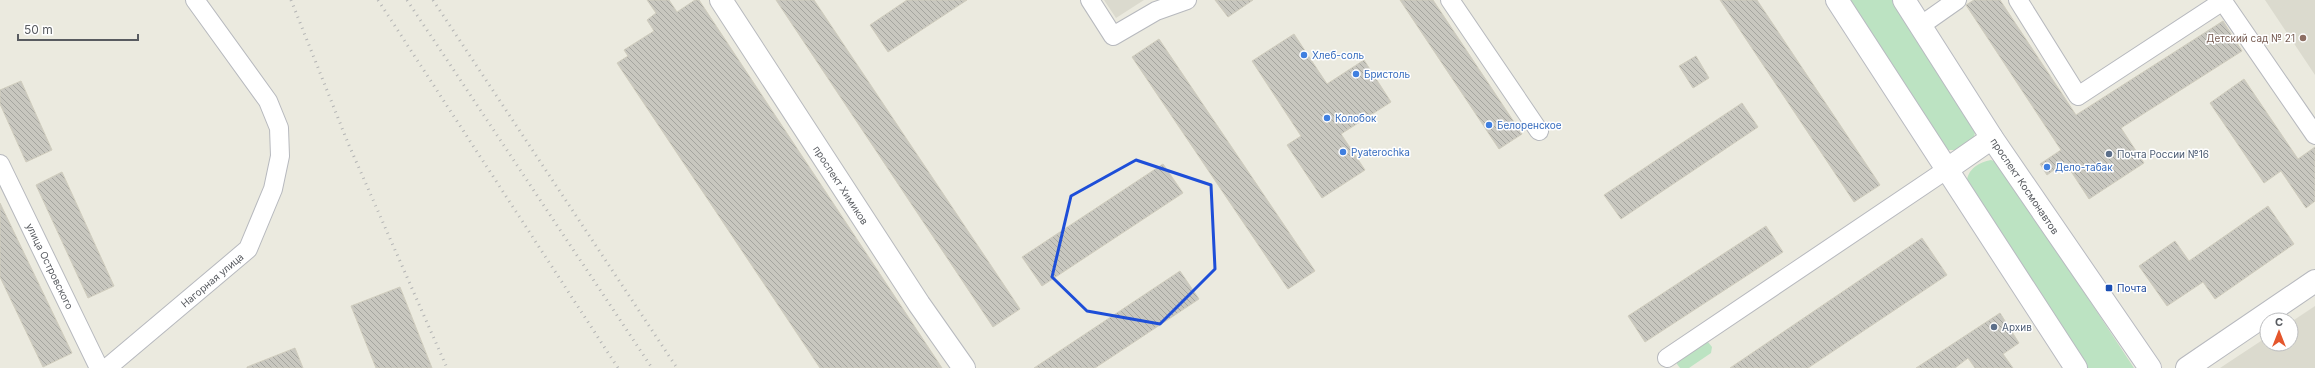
<svg xmlns="http://www.w3.org/2000/svg" width="2315" height="368" font-family="Inter,sans-serif">
  <style>
    .education { fill: #dbdace }
    .grass { fill: #bce3c2 }
    .building { fill: url(#building-back-hatch); stroke: #d0cdbe }
    .lines { fill: none; stroke-linecap: round; stroke-linejoin: round }
    .minor-casing { stroke: #b7b9be; stroke-width: 20 }
    .tertiary-casing { stroke: #b7b9be; stroke-width: 24 }
    .secondary-casing { stroke: #b8bac1; stroke-width: 24 }
    .minor { stroke: #fff; stroke-width: 18 }
    .tertiary { stroke: #fff; stroke-width: 22 }
    .secondary { stroke: #fff; stroke-width: 22 }
    .rail { stroke: #b3b4b4; stroke-width: 3; stroke-dasharray: 1 5; stroke-linecap: butt }
    .marked { fill: none; stroke: #1d4ed8; stroke-width: 3; stroke-linejoin: round }
    .education-dot { fill: #8d6e63; stroke: #fff; stroke-width: 1.5 }
    .shop-dot { fill: #3f7fe0; stroke: #fff; stroke-width: 1.5 }
    .service-dot { fill: #5c6f8a; stroke: #fff; stroke-width: 1.5 }
    .transit-dot { fill: #1a4fb4; stroke: #fff; stroke-width: 1.5 }
    .labels { text-anchor: middle; dominant-baseline: central; stroke-width: 3; stroke-linejoin: round; paint-order: stroke }
    .education-label { font-size: 10px; fill: #785e54; stroke: #fff; text-anchor: end }
    .shop-label { font-size: 10px; fill: #366cbe; stroke: #fff; text-anchor: start }
    .service-label { font-size: 10px; fill: #4e5e75; stroke: #fff; text-anchor: start }
    .street-label { font-size: 10px; fill: #585b60; stroke: #fff }
    .transit-label { font-size: 10px; fill: #164399; stroke: #fff; text-anchor: start }
  </style>
  <defs>
    <pattern id="building-back-hatch" width="6" height="6" patternUnits="userSpaceOnUse"><rect width="6" height="6" fill="#c8c7bf"/><path d="M-1 5l2 2M0 0l6 6M5-1l2 2" fill="none" stroke="#a5a59f"/></pattern>
  </defs>
  <rect width="100%" height="100%" fill="#ebeadf"/>
  <!-- education -->
  <path class="education" d="M1104,0H1144L1116,18Z
    M2265,0H2315V75Z
    M2315,306V368H2220L2267,337V344H2291V322Z"/>
  <!-- grass -->
  <path class="grass" d="M1845,0H1892L1976,128L1974,137L1956,150H1944Z
    M1991,160L1999,163L2134,368H2088L1967,184C1966,170 1979,162 1991,160Z
    M1703,340L1708,342L1712,347L1711,353L1689,368H1680L1677,364V358Z"/>
  <!-- building -->
  <path class="building" d="M647,0H669L677,12L695,0H699L942,368H820L617,63L628,56L624,50L654,31L647,20L656,13Z
    M776,0H814L1020,309L993,327Z
    M907,0H967L888,52L870,25Z
    M1215,0H1253L1228,17Z
    M1400,0H1433L1522,134L1499,149Z
    M1720,0H1757L1880,185L1854,202Z
    M1974,0H2000L2076,115L2223,21L2242,51L2121,128L2144,163L2089,199L2065,162L2047,175L2040,164L2061,150L1966,5Z
    M1294,34L1327,84L1364,60L1391,102L1341,134L1365,170L1322,198L1287,145L1301,136L1252,61Z
    M1159,39L1315,271L1288,289L1132,57Z
    M1696,56L1709,78L1693,88L1679,66Z
    M2244,79L2298,159L2315,147V201L2306,208L2281,171L2264,183L2210,103Z
    M21,81L52,150L26,162L0,104V90Z
    M1742,103L1758,127L1621,219L1604,195Z
    M1163,164L1183,193L1042,286L1022,257Z
    M62,172L114,286L88,298L36,185Z
    M0,203L72,353L43,367L0,277Z
    M2268,206L2294,244L2215,299L2203,282L2167,306L2139,266L2175,241L2189,261Z
    M1766,226L1783,252L1645,342L1628,316Z
    M1922,238L1947,275L1808,368H1730Z
    M1180,271L1199,299L1095,368H1034Z
    M400,287L432,368H376L351,306Z
    M2000,313L2019,343L2003,354L2013,368H1975L1968,358L1955,368H1916Z
    M295,348L303,368H247V367Z"/>
  <g class="lines">
    <!-- minor casing -->
    <g class="minor-casing">
      <path id="minor" d="M1090,0L1113,36L1156,11L1187,0
        M1450,0L1539,131
        M2018,0L2078,96L2223,1
        M2222,0L2315,135
        M1920,26L1957,0
        M0,164L99,368
        M1667,358L1946,170
        M107,368L248,249L273,189L280,156L279,128L268,101L195,0"/>
    </g>
    <!-- tertiary casing -->
    <g class="tertiary-casing">
      <path id="tertiary" d="M721,0L919,304L964,368
        M1946,170L1992,138
        M2187,368L2315,281"/>
    </g>
    <!-- secondary casing -->
    <g class="secondary-casing">
      <path id="secondary" d="M1837,0L2076,368
        M1904,0L1992,138L2150,368"/>
    </g>
    <!-- minor -->
    <use href="#minor" class="minor"/>
    <!-- tertiary -->
    <use href="#tertiary" class="tertiary"/>
    <!-- secondary -->
    <use href="#secondary" class="secondary"/>
    <!-- rail -->
    <path class="rail" d="M291,0L348,143L447,368
      M378,0L618,368
      M407,0L652,368
      M433,0L677,368"/>
  </g>
  <!-- marked area -->
  <path class="marked" d="M1136,160L1211,185L1215,269L1160,324L1087,311L1052,277L1071,196Z"/>
  <!-- markers -->
  <circle class="education-dot" cx="2303" cy="38" r="4"/>
  <g class="shop-dot">
    <circle cx="1304" cy="55" r="4"/>
    <circle cx="1356" cy="74" r="4"/>
    <circle cx="1327" cy="118" r="4"/>
    <circle cx="1489" cy="125" r="4"/>
    <circle cx="1343" cy="152" r="4"/>
    <circle cx="2047" cy="167" r="4"/>
  </g>
  <g class="service-dot">
    <circle cx="2109" cy="154" r="4"/>
    <circle cx="1994" cy="327" r="4"/>
  </g>
  <rect class="transit-dot" x="2105" y="284" width="8" height="8" rx="2"/>
  <g class="labels">
    <!-- education labels -->
    <g class="education-label">
      <text x="2295" y="38">Детский сад № 21</text>
    </g>
    <!-- shop labels -->
    <g class="shop-label">
      <text x="1312" y="55">Хлеб-соль</text>
      <text x="1364" y="74">Бристоль</text>
      <text x="1335" y="118">Колобок</text>
      <text x="1497" y="125">Белоренское</text>
      <text x="1351" y="152">Pyaterochka</text>
      <text x="2055" y="167">Дело-табак</text>
    </g>
    <!-- service labels -->
    <g class="service-label">
      <text x="2117" y="154">Почта России №16</text>
      <text x="2002" y="327">Архив</text>
    </g>
    <!-- street labels -->
    <g class="street-label">
      <text transform="translate(841 185) rotate(57)">проспект Химиков</text>
      <text transform="translate(2025 186) rotate(56)">проспект Космонавтов</text>
      <text transform="translate(50 266) rotate(64)">улица Островского</text>
      <text transform="translate(212 280) rotate(-40)">Нагорная улица</text>
    </g>
    <!-- transit labels -->
    <g class="transit-label">
      <text x="2117" y="288">Почта</text>
    </g>
  </g>
  <!-- north arrow -->
  <g transform="translate(2279 332)"><circle r="19" fill="#ffffff" stroke="#bcbdbf"/>
  <path d="M0-3L7 15L0 10L-7 15Z" fill="#e4562c"/>
  <text y="-6" font-size="11" font-weight="bold" text-anchor="middle" fill="#585b60">С</text>
  </g>
  <!-- scale -->
  <path d="M18 34v6h120v-6" fill="none" stroke="#585b60" stroke-width="2"/>
  <text x="24" y="34" font-size="12" fill="#585b60" stroke="#ffffff" stroke-width="3" paint-order="stroke">50 m</text>
</svg>
